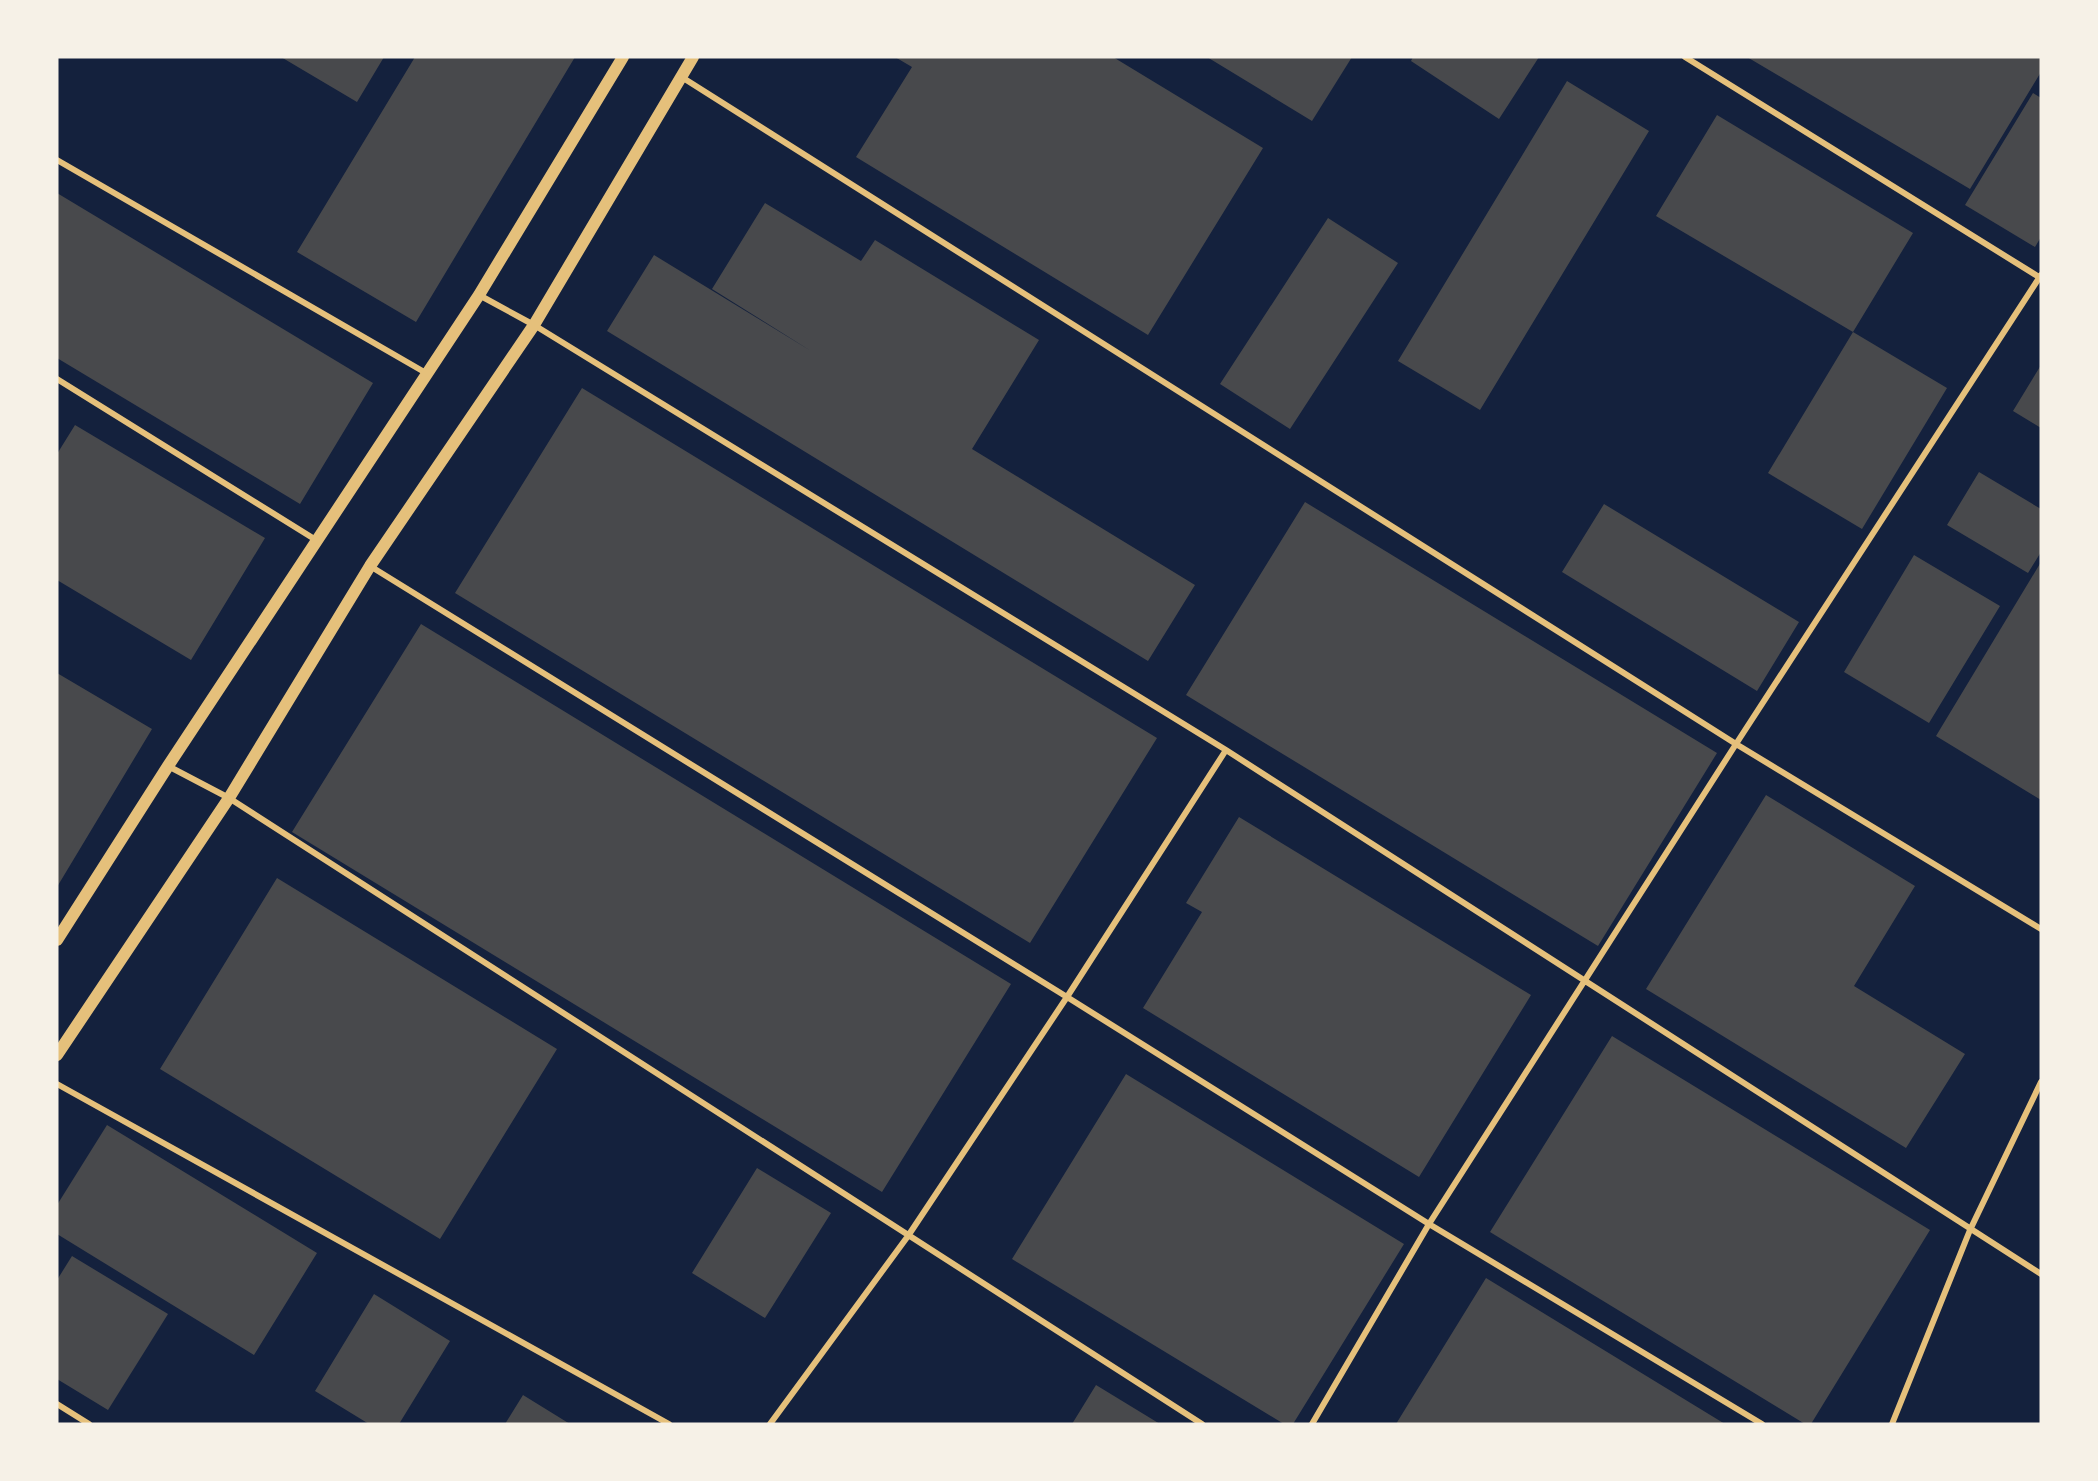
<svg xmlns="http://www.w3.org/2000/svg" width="2098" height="1481" font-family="'Titillium Web',sans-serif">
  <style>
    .building { fill: #48494c }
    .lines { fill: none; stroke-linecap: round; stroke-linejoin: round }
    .minor { stroke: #e5c07b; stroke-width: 6 }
    .secondary { stroke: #e5c07b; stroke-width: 12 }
  </style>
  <rect width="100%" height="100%" fill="#14213d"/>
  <!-- building -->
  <path class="building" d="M281,57H384L357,102Z
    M415,57H575L416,322L297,252Z
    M895,57H1113L1263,148L1148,335L856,157L912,67Z
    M1207,57H1352L1312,121Z
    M1413,57H1539L1499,119L1411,61Z
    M1747,57H2041V72L1970,189Z
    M1567,81L1649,131L1480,410L1398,361Z
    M2033,93L2041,98V237L2035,247L1965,205Z
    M1717,115L1913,233L1853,332L1947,388L1862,529L1768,473L1853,332L1656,216Z
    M57,193L373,383L300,504L57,358Z
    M765,203L861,261L875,240L1039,340L972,449L1195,585L1148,661L607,331L654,255L811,351L712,289Z
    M1328,218L1398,263L1290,429L1220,384Z
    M2041,365V428L2013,411Z
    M582,388L1157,738L1030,943L455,593Z
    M75,425L265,538L191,660L57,580V454Z
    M1979,472L2041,509V552L2028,573L1947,525Z
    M1305,502L1717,753L1598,946L1186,695Z
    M1604,504L1799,622L1757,691L1562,572Z
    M1914,555L2000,606L1929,723L1844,672Z
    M2041,562V800L1936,736Z
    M421,624L1011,984L882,1192L292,832Z
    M57,673L152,729L57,887Z
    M1766,795L1915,886L1854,986L1965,1054L1906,1148L1646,989Z
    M1239,817L1531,995L1419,1177L1143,1008L1202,912L1186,903Z
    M277,878L557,1049L440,1239L160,1069Z
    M1612,1036L1930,1230L1811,1424H1805L1490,1232Z
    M1126,1074L1404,1244L1293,1424H1284L1012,1259Z
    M107,1125L317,1253L254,1355L57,1234V1205Z
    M757,1168L831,1213L765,1318L692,1273Z
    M72,1256L168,1314L108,1410L57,1379V1280Z
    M1486,1278L1725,1424H1396Z
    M374,1294L450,1341L399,1424H369L315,1391Z
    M1096,1385L1160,1424H1072Z
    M523,1395L570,1424H505Z"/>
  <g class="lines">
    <!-- minor -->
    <path class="minor" d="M1685,57L2039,277
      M680,76L1736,744L2041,929
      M57,160L426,373
      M479,295L534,325L1226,750L2041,1274
      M57,379L316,540
      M370,566L1067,997L1429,1224L1762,1424
      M168,766L229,798L1202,1424
      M57,1084L669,1424
      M57,1404L89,1424
      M770,1424L908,1236L1067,997L1226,750
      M1312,1424L1429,1224L1736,744L2041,275
      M1892,1424L1970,1230L2041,1082"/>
    <!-- secondary -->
    <path class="secondary" d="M57,940L168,766L479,295L623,57
      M57,1055L229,798L370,566L534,325L693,57"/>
  </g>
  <!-- border -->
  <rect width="2098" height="1481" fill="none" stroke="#f6f1e7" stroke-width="117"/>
</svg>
